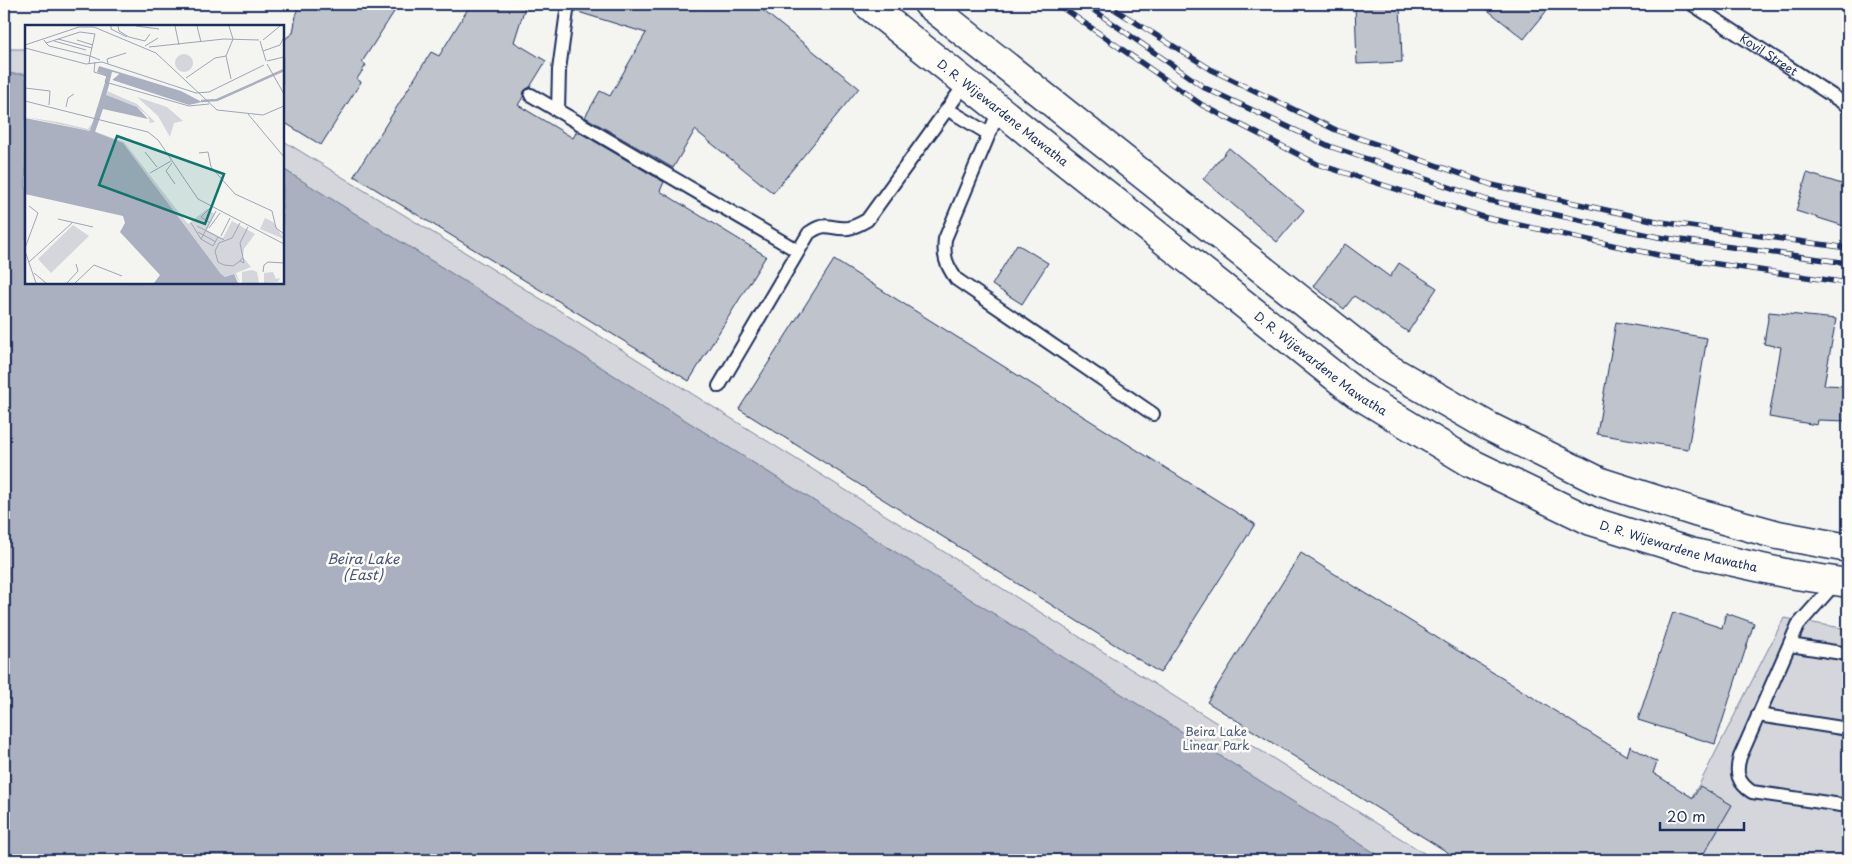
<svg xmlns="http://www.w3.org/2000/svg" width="1852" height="864" font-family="'Playpen Sans',sans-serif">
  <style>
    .green { fill: #d4d6db; stroke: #78829c }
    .water { fill: #aab0bf; stroke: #717c98 }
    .building { fill: #bfc3cc; stroke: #1b2f5e }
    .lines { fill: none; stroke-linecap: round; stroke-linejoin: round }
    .lane-casing { stroke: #1b2f5e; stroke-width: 16 }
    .primary-casing { stroke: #1b2f5e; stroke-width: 31 }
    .lane { stroke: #fdfcf7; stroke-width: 12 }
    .primary { stroke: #fdfcf7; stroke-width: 28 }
    .rail-casing { stroke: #1b2f5e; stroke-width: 5.5 }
    .rail { stroke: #fdfcf7; stroke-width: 4; stroke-dasharray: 11; stroke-linecap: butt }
    .labels { text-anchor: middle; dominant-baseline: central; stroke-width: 5; stroke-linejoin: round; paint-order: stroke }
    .street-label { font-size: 12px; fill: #1b2f5e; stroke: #fdfcf7 }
    .park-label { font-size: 12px; fill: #49597d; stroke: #fdfcf7 }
    .water-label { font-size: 14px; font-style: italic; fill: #46567b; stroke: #fdfcf7 }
    .inset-river { fill: none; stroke: #aab0bf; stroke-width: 2.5 }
    .inset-road { fill: none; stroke: #9da5b6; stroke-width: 1 }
    .view { fill: #0f766e; fill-opacity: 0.15; stroke: #0f766e; stroke-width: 2.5 }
    .inset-edge { fill: none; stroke: #1b2f5e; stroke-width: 2.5 }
  </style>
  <rect width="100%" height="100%" fill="#f4f4f1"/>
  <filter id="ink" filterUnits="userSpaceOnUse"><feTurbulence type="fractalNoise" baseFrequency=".02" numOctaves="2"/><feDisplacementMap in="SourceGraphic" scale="10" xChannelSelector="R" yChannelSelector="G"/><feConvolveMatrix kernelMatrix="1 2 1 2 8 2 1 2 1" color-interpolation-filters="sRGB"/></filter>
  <g filter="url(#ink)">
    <!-- green -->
    <path class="green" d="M4,49H26V74H4Z
      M282,140L541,299L1435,860H1386L435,263L283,169Z
      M1784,618L1848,629V860H1654L1700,783Z"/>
    <!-- water -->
    <path class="water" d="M4,74H26V282H282L283,169L435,263L1386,860H4Z"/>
    <!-- building -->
    <path class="building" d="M298,4H399L362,62L366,65L357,79L361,82L321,145L282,121V41L293,33Z
      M471,4H526L514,42L546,61L530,87L524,91L523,97L518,105L573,138L577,131L664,182L660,191L766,256L689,381L354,176L431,52L439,56Z
      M576,4H755L859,88L773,193L695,130L673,168L585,117L600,91L610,96L646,33L575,11Z
      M1400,4L1402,62L1357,64L1355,5Z
      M1480,4H1552L1524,39Z
      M1229,148L1304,210L1277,242L1203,179Z
      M1807,173L1848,186V212L1844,226L1796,211Z
      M1017,244L1048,263L1022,304L992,285Z
      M1345,244L1390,277L1399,263L1437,288L1408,332L1354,296L1344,309L1313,286Z
      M834,260L1255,524L1160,673L739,409Z
      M1769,312L1836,319L1824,385L1848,386V421L1818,420L1817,425L1769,417L1781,347L1764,344Z
      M1616,322L1707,338L1688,449L1597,434Z
      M1301,553L1627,756L1630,746L1657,762L1653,773L1693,798L1700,786L1732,805L1700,860H1460L1207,702Z
      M1673,612L1722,628L1726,613L1754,623L1715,744L1638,720Z"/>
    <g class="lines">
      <!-- lane casing -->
      <g class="lane-casing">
        <g id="lane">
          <path id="s1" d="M1692,4L1848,106"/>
          <path d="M531,95L798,251"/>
          <path d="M1000,108L945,239C943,257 946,264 956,279L1153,414"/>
          <path d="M947,109L989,134"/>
          <path d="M558,111L559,70L568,4"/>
          <path d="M719,386L809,233C828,220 830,230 848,228C855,227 860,224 867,220L966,83"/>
          <path d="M1837,581L1798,625L1740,757C1735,773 1738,783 1752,792L1848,806"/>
          <path d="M1790,645L1848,654"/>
          <path d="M1758,715L1848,729"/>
        </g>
      </g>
      <!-- primary casing -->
      <g class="primary-casing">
        <g id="primary">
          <path id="s2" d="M867,4L1357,394L1471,463L1591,521L1694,553L1789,574L1848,583"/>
          <path d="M928,4L1384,366L1488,426L1601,482L1695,512L1778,535L1848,548"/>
        </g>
      </g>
      <!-- lane -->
      <use href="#lane" class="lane"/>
      <!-- primary -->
      <use href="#primary" class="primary"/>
      <!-- rail casing -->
      <g class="rail-casing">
        <path id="rail" d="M1057,4L1202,105L1317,164L1487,218L1663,256L1848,283
          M1085,4L1205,88L1329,146L1487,200L1658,237L1848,263
          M1106,4L1212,70L1336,130L1492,185L1661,222L1848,248"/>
      </g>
      <!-- rail -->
      <use href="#rail" class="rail"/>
    </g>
  </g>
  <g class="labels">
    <!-- street labels -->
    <g class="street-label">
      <text stroke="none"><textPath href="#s1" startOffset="92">Kovil Street</textPath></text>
      <text stroke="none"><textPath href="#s2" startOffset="174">D. R. Wijewardene Mawatha</textPath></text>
      <text stroke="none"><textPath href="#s2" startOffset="579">D. R. Wijewardene Mawatha</textPath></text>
      <text stroke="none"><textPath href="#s2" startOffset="984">D. R. Wijewardene Mawatha</textPath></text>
    </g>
    <!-- park labels -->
    <g class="park-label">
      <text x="1216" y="731">Beira Lake<tspan x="1216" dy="14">Linear Park</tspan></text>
    </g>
    <!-- water labels -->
    <g class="water-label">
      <text x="363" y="558">Beira Lake<tspan x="363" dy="16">(East)</tspan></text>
    </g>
  </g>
  <!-- overview -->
  <g transform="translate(25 25)">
    <rect width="259" height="259" fill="#f4f4f1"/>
    <path d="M150 38a9 9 0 1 1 18 0a9 9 0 1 1-18 0ZM82,66L112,79L130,97L125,98L123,91L112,82L81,71ZM112,72L142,82L158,96L149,98L145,112L133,91ZM0,92L33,97L63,104L68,97L66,105L99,117L163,199L182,184L190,189L182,205L195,212L198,213L207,196L230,209L219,224L218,232L226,242L211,248L215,258L209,249L200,252L196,249L98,118L65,106ZM240,193L248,197L259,214L235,204ZM48,200L64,211L26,248L13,234ZM227,245L232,247L234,258H217V247ZM248,247L251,254L255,253L253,257L239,258V248Z" fill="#d4d6db"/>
    <path d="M74,41L156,66L177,77L164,80L87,55L94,49L88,47L81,70L112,82L123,94L78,84L70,107L98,118L196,249L200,252L209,249L213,258H129L135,250L95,207L100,198L98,191L0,169V93L65,106L82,51L72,47Z" fill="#aab0bf"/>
    <path d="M87,47L94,49L87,55L164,81L84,59Z" fill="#f4f4f1"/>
    <path class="inset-river" d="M176,76L192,75L259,45"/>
    <path class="inset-road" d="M86,1V4L102,12M93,1L94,6L104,12L120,16L125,9M111,1L134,4M150,1L154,20M172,1L176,17M204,1L208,14L201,31L206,54M33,14L67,23M19,15L21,18L24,21L65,31L70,9L55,7L21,18M52,15L68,20M238,15L255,1M29,16L61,25M235,16L241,36M0,20L54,2H69L131,28L192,85L238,90L259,81M120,21L133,13M124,22L199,14L234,15M0,23L61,39L77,37L171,68L184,67L239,40M238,26L255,20L259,12M242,36L259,32M70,37L69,47L82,51L80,57L164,81L184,79M64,39L65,31L75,35M83,39L82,34L101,28M242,39L259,69M161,53L190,33L201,31M0,63L25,66L24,80M0,76L123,107L133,115L173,174L259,219M41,82L43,73L49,69M223,89L259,132M120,127L132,142M174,128L183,127L186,142L210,169L247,186L251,203L259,209M147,138L141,146L150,159M125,148L146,136M33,194L68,202M166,198L176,214L188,221L193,212M185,198L176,192L185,183M215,198L207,213L194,218L190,226L193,237L199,240L208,241L215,236M172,201L199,215M184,203L195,188M173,207L191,217M196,211L205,193M176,214L191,186M0,223L13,188L4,181M0,226L11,258M217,233L215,236L219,238L215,218L223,202M4,237L47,198M238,247L239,240L243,237L259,238M9,248L21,258M42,258L53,246L51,239M50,258L69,240L97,251"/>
    <path class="view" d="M92,111L199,149L180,199L74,160Z"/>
    <rect width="259" height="259" class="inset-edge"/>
  </g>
  <!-- margin -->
  <rect width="1852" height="864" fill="none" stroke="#fdfcf7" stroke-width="20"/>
  <rect x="10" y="10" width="1832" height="844" fill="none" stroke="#1b2f5e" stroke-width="2" filter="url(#ink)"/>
  <!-- scale -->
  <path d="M1660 822v8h84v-8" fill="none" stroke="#1b2f5e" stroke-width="2.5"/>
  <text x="1667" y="822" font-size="15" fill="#1b2f5e" stroke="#fdfcf7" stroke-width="4" paint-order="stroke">20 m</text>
</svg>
